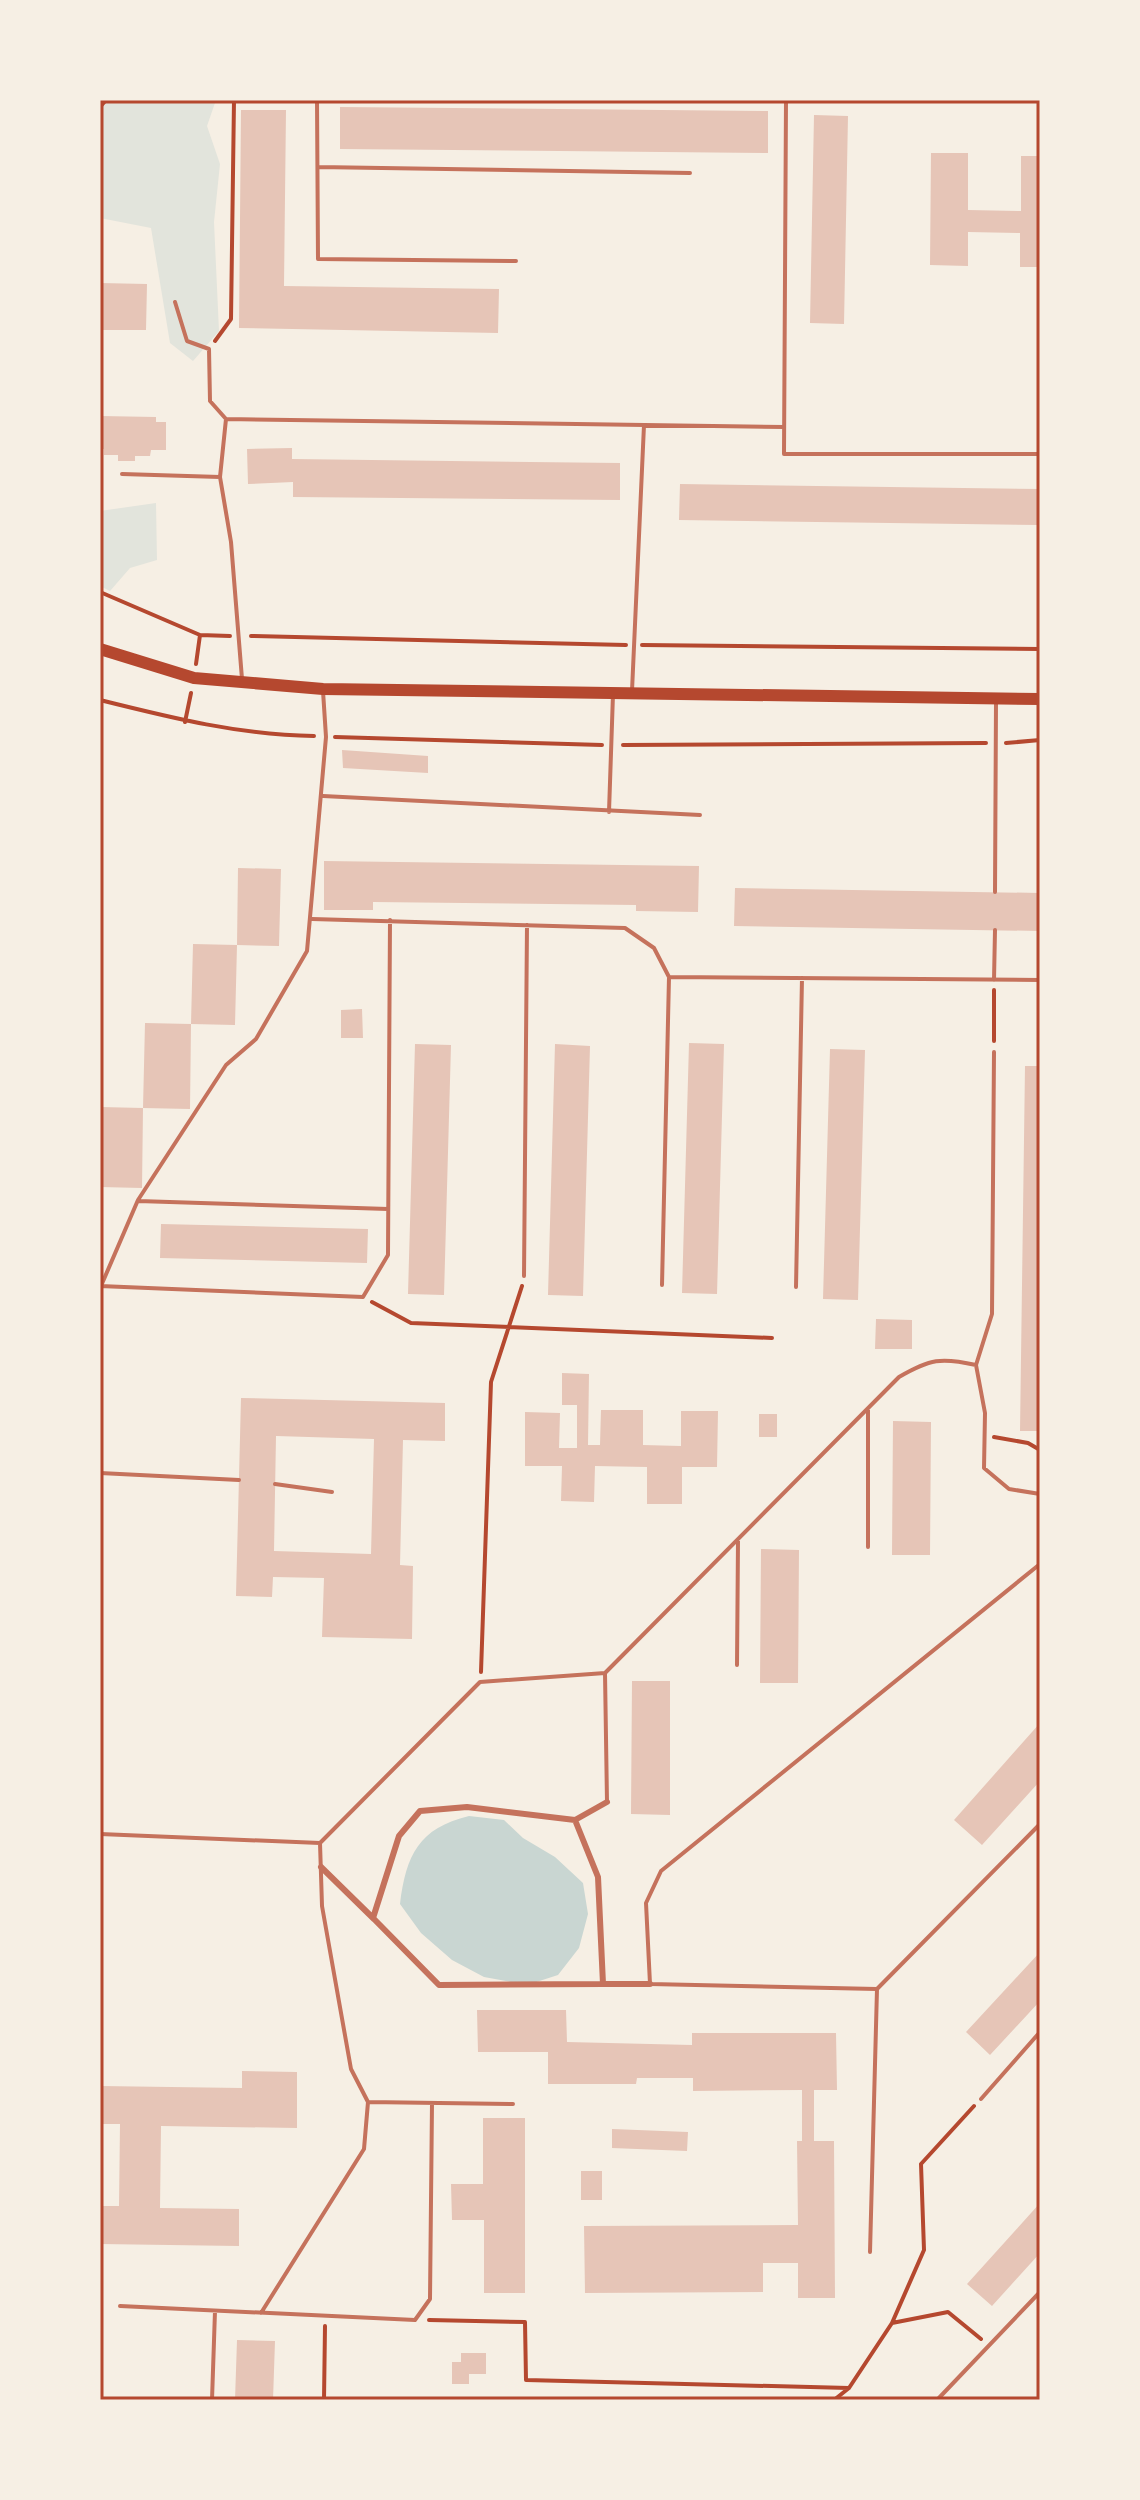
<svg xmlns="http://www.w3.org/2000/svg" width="1140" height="2500" font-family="'DM Sans',sans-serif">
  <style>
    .green { fill: #e2e4dc }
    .water { fill: #c9d6d2 }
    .building { fill: #e6c5b7; fill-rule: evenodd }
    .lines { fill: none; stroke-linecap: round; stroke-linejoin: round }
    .path { stroke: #b5482f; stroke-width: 4 }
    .service { stroke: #c5725c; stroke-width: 4 }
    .pedestrian { stroke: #c5725c; stroke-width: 6 }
    .secondary { stroke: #b5482f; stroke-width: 12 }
    .neatline { fill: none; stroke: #b5482f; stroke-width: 3 }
  </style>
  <rect width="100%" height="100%" fill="#f6efe4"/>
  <!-- green -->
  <path class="green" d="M100,100H216L207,126L220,164L214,222L219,331L193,361L170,343L151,228L100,218Z
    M156,503L157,560L130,568L110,591L100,586V511Z"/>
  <!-- water -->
  <path class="water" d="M469,1816L504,1820L523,1838L555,1857L583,1883L588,1914L579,1948L558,1975L527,1985L484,1977L452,1960L421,1933L400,1904C406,1855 419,1828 469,1816Z"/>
  <!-- building -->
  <path class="building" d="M340,107L768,111V153L340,149Z
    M241,110H286L284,286L499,289L498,333L239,328Z
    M814,115L848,116L844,324L810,323Z
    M931,153H968V210L1021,211V156H1040V267H1020V233L968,232V266L930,265Z
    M100,283L147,284L146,330H100Z
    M100,416L156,417V422H166V450H151L150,456H135V461H118V455H104V449H100Z
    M292,448V459L620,463V500L293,497V482L248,484L247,449Z
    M680,484L1040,489V525L679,520Z
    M342,750L428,756V773L343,768Z
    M324,861L699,866L698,912L636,911V905L373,902V910H324Z
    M238,868L281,869L279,946L237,945Z
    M735,888L1040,893V931L734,926Z
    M193,944L237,945L235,1025L191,1024Z
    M362,1009L363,1038H341V1010Z
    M145,1023L191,1024L190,1109L143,1108Z
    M689,1043L724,1044L717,1294L682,1293Z
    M415,1044L451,1045L444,1295L408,1294Z
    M555,1044L590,1046L583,1296L548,1295Z
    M830,1049L865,1050L858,1300L823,1299Z
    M1025,1066H1040V1431H1020Z
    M100,1107L143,1108L142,1188L100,1187Z
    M161,1224L368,1229L367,1263L160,1258Z
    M876,1319L912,1320V1349H875Z
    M562,1373L589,1374L588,1445H600L601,1410H643V1445L681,1446V1411H718L717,1467H682V1504H647V1467L595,1466L594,1502L561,1501L562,1466H525V1412L560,1413L559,1448H577V1405H562Z
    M241,1398L445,1403V1441L403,1440L400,1565L413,1566L412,1639L322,1637L324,1578L273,1577L272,1597L236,1596ZM276,1436L374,1439L371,1554L274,1551Z
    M759,1414H777V1437H759Z
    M893,1421L931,1422L930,1555H892Z
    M761,1549L799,1550L798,1683H760Z
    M632,1681H670V1815L631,1814Z
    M1040,1723V1781L982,1845L954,1820Z
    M1040,1952V2001L990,2055L966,2032Z
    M477,2010H566L567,2042L692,2045V2033H836L837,2090H814V2141H834L835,2298H798V2263H763V2292L585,2293L584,2226L798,2225L797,2141H802V2090L693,2091V2078H637L636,2084H548V2052H478Z
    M242,2071L297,2072V2128L161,2126L160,2208L239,2209V2246L100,2244V2206H119L120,2124H100V2086L242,2088Z
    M483,2118H525V2293H484V2220H452L451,2184H483Z
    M612,2129L688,2132L687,2151L612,2148Z
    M581,2171H602V2200H581Z
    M1040,2203V2253L992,2306L967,2284Z
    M237,2340L275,2341L273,2400H235Z
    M461,2353H486V2374H469V2384H452V2362H461Z"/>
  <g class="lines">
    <!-- path -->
    <path class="path" d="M100,107L106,100
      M215,341L231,319L234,100
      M100,592L200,635
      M251,636L626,645
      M642,645L1040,649
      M196,664L200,635L230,636
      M100,700C172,718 240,735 314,736
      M185,722L191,693
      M335,737L602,745
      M1006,743L1040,740
      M623,745L986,743
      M994,1041V990
      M372,1302L411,1323L772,1338
      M994,1437L1028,1443L1040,1450
      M481,1672L491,1382L522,1286
      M974,2106L921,2164L924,2250L892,2323L948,2312L981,2339
      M429,2320L525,2322L526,2380L849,2388
      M324,2400L325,2326
      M834,2400L849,2388L892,2323"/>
    <!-- service -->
    <path class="service" d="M317,100L318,259L516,261
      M786,100L784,454H1040
      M318,167L690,173
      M175,302L187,341L209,349L210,401L226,419L220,477L231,542L242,679
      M226,419L784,427
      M122,474L220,477
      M632,691L644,425
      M323,796L700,815
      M609,812L613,694
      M995,892L996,702
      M312,919L625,928L654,948L669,977L1040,980
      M994,980L995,930
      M994,1052L992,1314L976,1365L985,1413L984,1468L1009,1489L1040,1494
      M138,1201L388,1209
      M524,1276L527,925
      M662,1285L669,977
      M100,1286L363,1297L388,1255L390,920
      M796,1287L802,978
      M100,1326L101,1286L138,1200L226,1065L256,1039L307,951L326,737L323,691
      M100,1473L239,1480
      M275,1484L332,1492
      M868,1547V1410
      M737,1665L738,1541
      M605,1673L607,1802
      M100,1834L320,1843
      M877,1989L650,1984L646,1903L661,1871L1040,1564
      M981,2099L1040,2032
      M368,2102L513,2104
      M870,2252L877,1989L1040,1824
      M120,2306L415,2320L430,2299L432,2103
      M261,2313L364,2149L368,2102L351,2069L322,1906L320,1843L480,1682L605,1673L899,1377C930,1359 941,1357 976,1365
      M212,2400L215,2311
      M937,2400L1040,2292"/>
    <!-- pedestrian -->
    <path class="pedestrian" d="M467,1807L575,1820L598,1877L603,1984L439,1985L373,1918L399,1836L420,1811Z
      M575,1820L607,1802
      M321,1867L374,1919
      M602,1984H650"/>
    <!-- secondary -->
    <path class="secondary" d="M100,649L194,678L323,689L1040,699"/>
  </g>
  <!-- border -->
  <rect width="1140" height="2500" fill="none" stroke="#f6efe4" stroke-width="204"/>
  <rect x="102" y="102" width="936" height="2296" class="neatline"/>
</svg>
